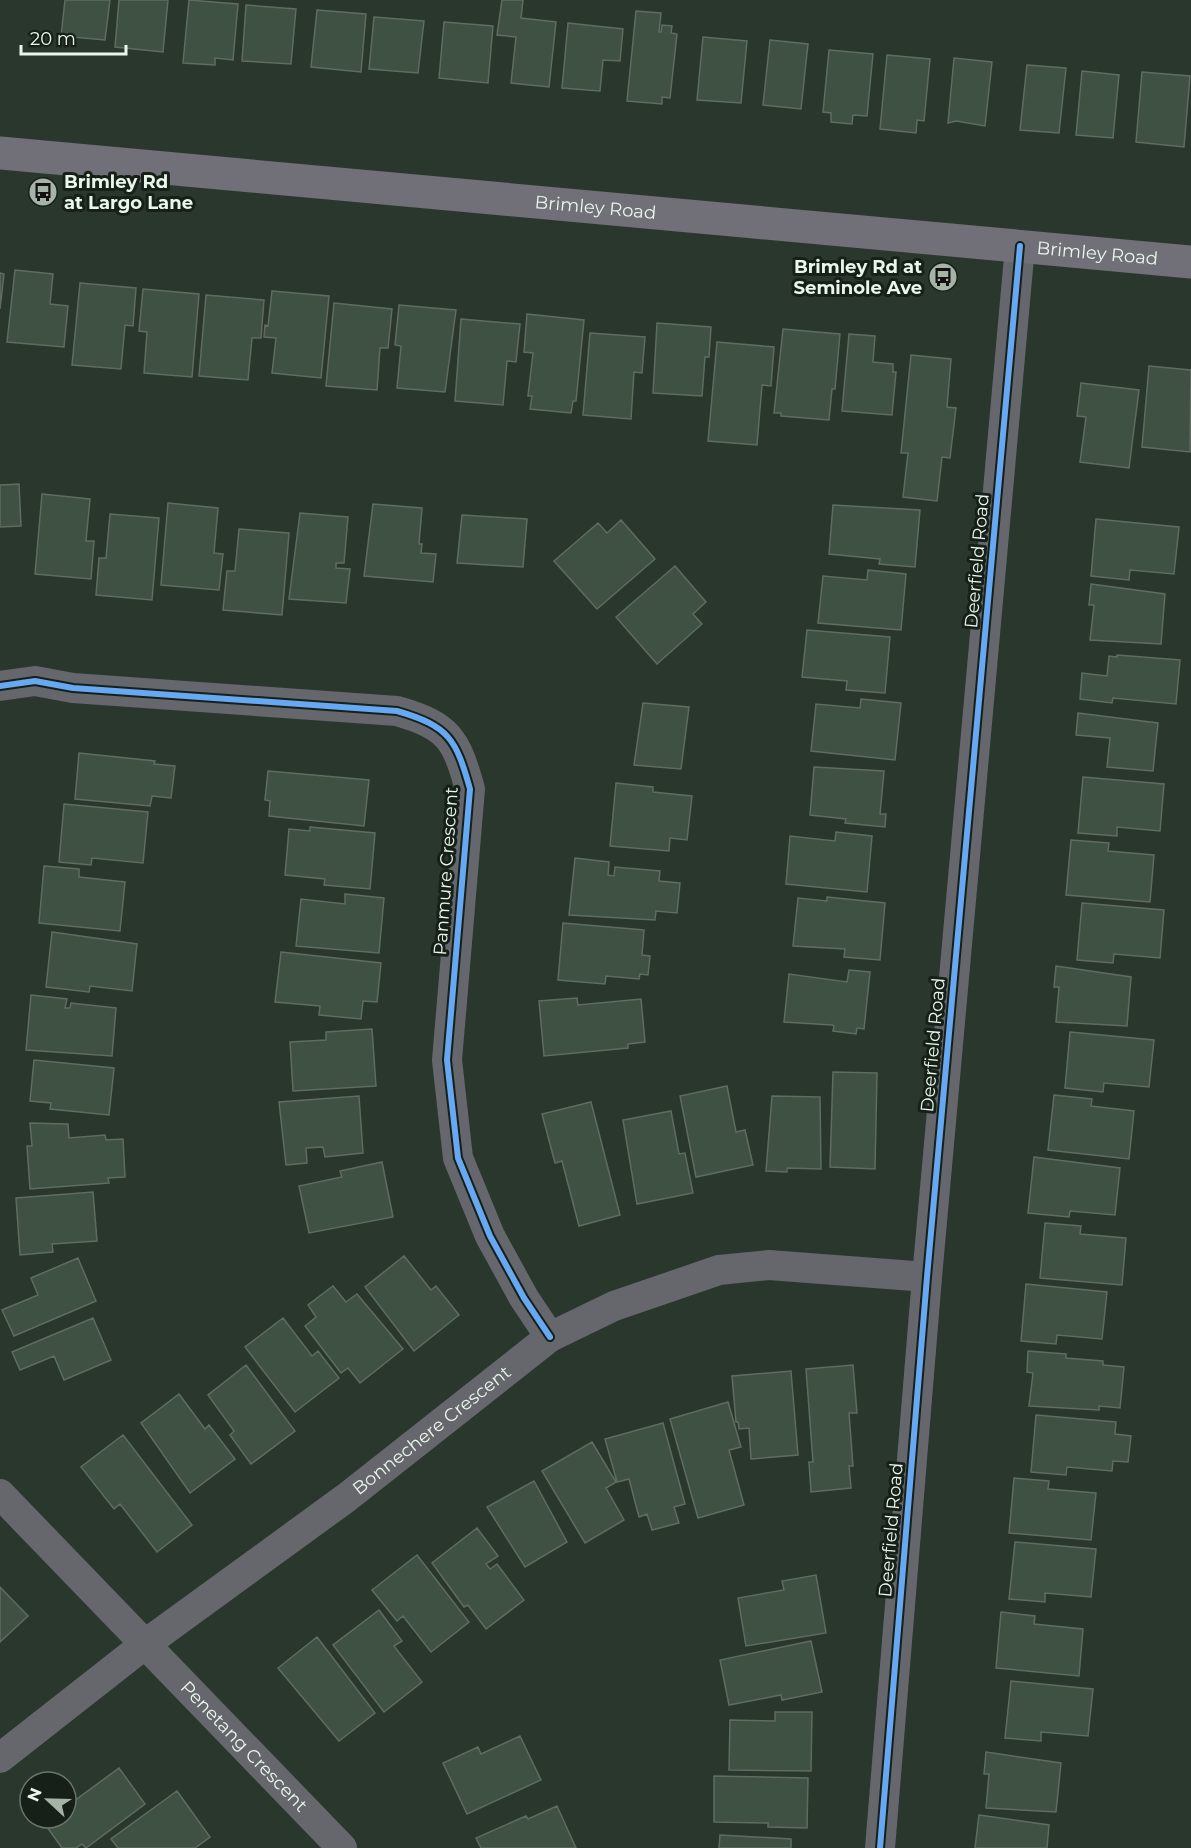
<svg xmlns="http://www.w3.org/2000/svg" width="1191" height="1848" font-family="Montserrat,sans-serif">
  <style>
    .building { fill: #3f5143; stroke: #606b62; stroke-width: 1.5 }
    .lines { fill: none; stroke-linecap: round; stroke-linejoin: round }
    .street { stroke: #66666d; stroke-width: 30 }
    .secondary { stroke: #717078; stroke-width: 33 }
    .cycleway-casing { stroke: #162018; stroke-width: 10 }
    .cycleway { stroke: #66a8f1; stroke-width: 6 }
    .labels { text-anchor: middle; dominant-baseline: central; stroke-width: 6; stroke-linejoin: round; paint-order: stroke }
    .poi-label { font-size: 18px; font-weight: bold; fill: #e9f7eb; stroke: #162018; text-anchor: start }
    .street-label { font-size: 18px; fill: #e9f7eb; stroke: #162018 }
  </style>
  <rect width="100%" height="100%" fill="#2a372c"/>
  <!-- building -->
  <path class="building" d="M65,0H110L105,40L61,36Z
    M119,0H168L163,52L115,47Z
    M189,0L238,4L233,60L215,58V65L183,63Z
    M502,0H523L521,18L556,22L549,87L511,83L516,37L497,35Z
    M246,5L296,9L291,64L242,61Z
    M317,10L366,14L361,72L311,67Z
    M636,11L661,13L659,32H661L662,25L672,26L671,33L677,34L670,98L662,97V104L627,101Z
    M374,17L424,21L418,73L369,69Z
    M444,22L493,26L488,83L439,78Z
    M568,23L623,29L620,61L603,60L600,91L562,88Z
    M703,37L747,41L741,103L697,100Z
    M770,40L808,44L801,109L763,105Z
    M829,50L873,54L867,116L853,115L852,124L831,122V113L823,112Z
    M887,55L930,59L924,121L917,120L916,133L880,129Z
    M954,58L992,62L985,126L956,121L948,123Z
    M1027,65L1066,68L1059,133L1020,130Z
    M1082,71L1119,75L1113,138L1076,135Z
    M1142,72L1190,76L1184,147L1136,142Z
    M15,270L53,274L50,304L68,306L64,347L7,342Z
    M0,273L4,274L0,309Z
    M80,283L136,288L133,326L125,325L121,369L72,365Z
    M143,289L199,294L192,377L144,373L147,332L139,331Z
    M272,291L329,296L321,378L272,373L276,338L264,337L265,325L268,326Z
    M206,295L264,300L261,338H252L248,380L199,376Z
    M334,303L392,309L388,348H380L377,390L326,386Z
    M399,305L456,310L445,392L397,388L401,346L395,345Z
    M527,314L584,320L576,401H573L571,413L530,409L532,396H528L533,353L524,352Z
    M461,319L520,324L516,362L507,361L503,405L455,401Z
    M657,323L711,327L709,357H705L702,396L653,393Z
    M783,329L840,334L835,389H832L829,420L781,416V413H774Z
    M590,333L645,337L642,373L634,372L631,419L583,415Z
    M849,334L875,336L873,362L893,364V372H896L892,415L842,411Z
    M717,342L774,347L771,386L762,385L757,445L708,441Z
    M911,355L951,359L947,407L956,408L950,458L942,457L937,501L903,497L908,453H901Z
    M1149,366L1191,370L1190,452L1142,447Z
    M1081,383L1139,390L1129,468L1080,462L1086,417L1077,416Z
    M19,484L21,526L0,527V485Z
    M42,494L90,499L86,541H94L91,579L35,574Z
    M168,503L218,508L214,553L223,554L219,590L161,585Z
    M373,504L422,508L419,544H422L421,553L436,554L433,582L364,576Z
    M833,505L920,510L915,567L879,564L880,559L829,554Z
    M300,513L348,517L344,563H336V568L350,569L346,603L289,599Z
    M110,514L159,518L152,600L96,595L99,558H106Z
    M462,515L527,519L523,567L457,563Z
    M1096,519L1179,527L1174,574L1130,570L1129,580L1091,576Z
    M621,520L655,559L597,609L554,561L598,523L607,533Z
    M239,529L289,533L282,615L223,610L227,571H235Z
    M675,566L706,602L693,614L702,624L657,664L616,617Z
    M868,570L906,574L901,630L818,623L823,576L867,580Z
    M1091,584L1165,594L1161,644L1090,640L1094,605H1089Z
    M807,630L890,637L885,693L846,690L847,681L802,677Z
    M1117,655L1180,660L1176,704L1113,698L1112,703L1080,699L1082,673L1107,676L1109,656L1117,657Z
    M861,699L901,703L895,760L811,751L816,704L860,708Z
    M643,703L689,707L681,769L634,765Z
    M1078,713L1158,723L1153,771L1107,767L1110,738L1076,735Z
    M79,753L155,761L154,764L175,766L171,798L152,796L150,806L75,799Z
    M814,767L884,771L880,814H886L885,827L845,823L846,819L810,815Z
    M268,771L369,780L364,826L269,816L270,801L265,800Z
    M1083,777L1164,784L1160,831L1117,827V836L1078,833Z
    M616,783L653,787V792L692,796L687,840L670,838L669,851L610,846Z
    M64,804L148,812L143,863L92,858L91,865L59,862Z
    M310,827L375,833L370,889L324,885L325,879L285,875L289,829L310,831Z
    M836,832L872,836L867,892L786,884L790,836L835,841Z
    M1071,840L1109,843L1108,851L1154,855L1150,902L1066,895Z
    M575,858L609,862L608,875L614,876L615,867L660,871L659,881L680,883L677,913L656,911L655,920L569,915Z
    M44,866L79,869V877L125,882L120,931L39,923Z
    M345,894L384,898L379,953L296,946L301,899L345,904Z
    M827,897L885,903L880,960L844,957L845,949L793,946L798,898L827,901Z
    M1082,903L1164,910L1160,958L1114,954L1113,963L1077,960Z
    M563,923L644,930L642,955L650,956L648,975L640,974L639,979L606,976L605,984L558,980Z
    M52,932L137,944L132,991L90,986L89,992L46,987Z
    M281,952L381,963L377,1002L363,1001L361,1019L319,1015L320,1006L275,1002Z
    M1056,966L1131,977L1127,1026L1056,1022L1059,987H1054Z
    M849,970L870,972L864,1029L857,1028L856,1034L833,1031L834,1026L832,1025L784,1022L789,974L847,982Z
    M31,995L67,999L65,1008H70L71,1003L116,1008L112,1056L26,1050Z
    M577,998L578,1005L641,999L645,1042L628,1044V1048L544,1056L539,1001Z
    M372,1029L376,1086L293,1091L290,1042L326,1040V1032Z
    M1070,1032L1154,1040L1149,1087L1104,1083L1103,1092L1065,1088Z
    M34,1060L114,1068L109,1115L50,1109L51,1103L30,1101Z
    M833,1072L877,1073L875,1169L830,1167Z
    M727,1086L736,1132L745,1130L753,1165L696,1177L680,1096Z
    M1054,1095L1092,1099L1091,1106L1134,1111L1129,1159L1048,1150Z
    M359,1096L363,1153L325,1157L323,1147L306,1148L307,1163L286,1165L279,1102Z
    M772,1096L820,1097L821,1169L787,1168V1172L766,1171Z
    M591,1102L620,1215L579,1226L562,1161L555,1163L542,1114Z
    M671,1111L679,1154L685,1153L693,1193L637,1204L623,1120Z
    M30,1123L68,1124L69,1138L105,1135L106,1140L123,1139L125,1177L108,1178L109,1183L30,1189L27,1146H32Z
    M1034,1157L1120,1168L1115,1215L1070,1211L1069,1217L1028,1213Z
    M382,1162L393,1217L309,1233L299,1186L342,1177L340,1171Z
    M93,1192L97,1241L52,1244L53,1252L20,1255L16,1198Z
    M1045,1223L1081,1226L1080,1234L1126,1238L1122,1285L1040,1278Z
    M404,1256L431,1290L436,1286L459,1315L414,1351L365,1287Z
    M78,1258L96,1301L14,1336L2,1310L38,1295L31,1278Z
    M1026,1284L1107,1292L1102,1339L1057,1335L1056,1344L1021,1341Z
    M333,1286L346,1302L357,1294L403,1349L360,1383L348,1368L341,1373L305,1326L316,1317L308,1305Z
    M93,1318L111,1360L64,1380L54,1356L20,1370L12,1352Z
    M283,1318L312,1356L318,1351L339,1378L295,1412L245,1347Z
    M1028,1351L1066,1354V1358L1103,1361V1365L1124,1367L1120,1408L1099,1406V1410L1029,1406L1033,1373L1027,1372Z
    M246,1365L295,1431L251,1464L230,1435L234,1431L208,1395Z
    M853,1365L857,1413H849L853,1466H849L851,1488L811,1492L809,1462H813L806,1369Z
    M791,1371L798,1455L751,1459L749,1428L739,1429L738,1422H736L732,1376Z
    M179,1394L205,1429L209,1425L235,1459L190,1493L141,1423Z
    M728,1402L741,1447L729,1450L744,1505L698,1518L670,1419Z
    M1036,1415L1116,1422L1115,1434L1131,1436L1128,1462L1113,1461L1112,1471L1067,1467L1066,1475L1031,1472Z
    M663,1423L685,1504L674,1507L679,1523L652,1530L647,1514L639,1517L629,1479L617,1482L605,1439Z
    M123,1435L192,1525L157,1552L120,1504L114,1509L81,1467Z
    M592,1442L616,1482L606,1488L624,1520L585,1543L542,1471Z
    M1014,1478L1049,1481L1048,1489L1096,1493L1091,1540L1009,1533Z
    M534,1481L567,1542L525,1567L487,1507Z
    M477,1528L498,1556L486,1564L490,1569L497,1564L524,1600L486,1629L468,1605L464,1607L432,1563Z
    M1015,1542L1096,1549L1091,1597L1045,1593V1602L1009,1599Z
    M417,1555L469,1622L431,1652L403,1616L397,1621L372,1590Z
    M816,1575L826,1633L746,1646L738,1598L784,1590L782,1581Z
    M0,1587L28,1616L0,1642Z
    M379,1610L402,1641L394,1646L422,1682L384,1712L333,1645Z
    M1001,1612L1035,1616L1034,1624L1083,1629L1079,1676L996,1668Z
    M317,1637L375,1713L339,1741L278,1668Z
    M811,1641L822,1692L782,1700L781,1695L729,1705L720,1660Z
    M1011,1681L1093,1689L1088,1736L1041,1732V1741L1005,1738Z
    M775,1712H812L811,1771L729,1770L730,1720L775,1721Z
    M520,1736L541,1780L467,1814L443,1763L478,1747L481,1754Z
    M986,1752L1061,1763L1056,1812L986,1808L989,1774H984Z
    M119,1768L145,1804L86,1848L82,1844L76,1848H62L44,1823L51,1818H66V1807Z
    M714,1776L808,1778L807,1828L768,1827V1823L714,1822Z
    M177,1791L210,1837L195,1848H118L111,1839Z
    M557,1806L576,1848H481L476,1838L526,1816L528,1819Z
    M979,1815L1049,1825L1047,1848H975Z
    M720,1835L791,1839V1848H719Z"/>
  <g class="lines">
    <!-- street -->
    <g class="street">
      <path d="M0,686L35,681L73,688L397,711C449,726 456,739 470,789L447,1060L458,1158L490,1236L524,1298L550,1337"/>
      <path id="s1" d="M0,1494L342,1848"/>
      <path id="s2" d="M0,1758L144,1645L346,1498L550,1337L614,1306L719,1270L769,1265L927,1277"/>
      <path d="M880,1848L927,1277L1020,246"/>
    </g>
    <!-- secondary -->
    <path class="secondary" id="s3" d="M0,153L1191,262"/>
    <!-- cycleway casing -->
    <g class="cycleway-casing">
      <path id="cycleway" d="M0,686L35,681L73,688L397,711C449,726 456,739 470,789L447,1060L458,1158L490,1236L524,1298L550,1337
        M880,1848L927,1277L1020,246"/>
    </g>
    <!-- cycleway -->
    <use href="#cycleway" class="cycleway"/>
  </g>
  <!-- icons -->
  <defs>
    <g id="bus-disc" transform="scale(1.5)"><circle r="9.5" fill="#a6b4a8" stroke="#162018"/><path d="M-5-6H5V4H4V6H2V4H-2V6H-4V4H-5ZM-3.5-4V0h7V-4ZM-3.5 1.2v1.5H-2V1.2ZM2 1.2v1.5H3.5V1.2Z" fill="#111"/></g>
  </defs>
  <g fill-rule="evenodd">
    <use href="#bus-disc" x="43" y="192"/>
    <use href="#bus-disc" x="943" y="277"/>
  </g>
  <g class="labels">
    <!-- poi labels -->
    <g class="poi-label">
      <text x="64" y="182">Brimley Rd<tspan x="64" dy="21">at Largo Lane</tspan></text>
      <text x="922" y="267" text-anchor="end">Brimley Rd at<tspan x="922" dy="21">Seminole Ave</tspan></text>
    </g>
    <!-- street labels -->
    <g class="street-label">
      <text stroke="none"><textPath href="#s3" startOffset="598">Brimley Road</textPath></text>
      <text stroke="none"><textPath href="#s3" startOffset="1102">Brimley Road</textPath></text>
      <text transform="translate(977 561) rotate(-85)">Deerfield Road</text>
      <text transform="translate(446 871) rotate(-86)">Panmure Crescent</text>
      <text transform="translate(933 1045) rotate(-85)">Deerfield Road</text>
      <text stroke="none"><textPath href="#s2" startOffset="542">Bonnechere Crescent</textPath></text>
      <text transform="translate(891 1530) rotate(-85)">Deerfield Road</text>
      <text stroke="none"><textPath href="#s1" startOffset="351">Penetang Crescent</textPath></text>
    </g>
  </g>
  <!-- north arrow -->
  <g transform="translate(48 1800) rotate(292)"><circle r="28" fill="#162018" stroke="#6a766c" stroke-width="1.5"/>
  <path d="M0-4.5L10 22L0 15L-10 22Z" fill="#a6b4a8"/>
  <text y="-9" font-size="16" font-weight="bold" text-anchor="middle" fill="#e9f7eb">N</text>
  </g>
  <!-- scale -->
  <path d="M21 45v9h105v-9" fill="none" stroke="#e9f7eb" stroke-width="3"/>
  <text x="30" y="45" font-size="18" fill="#e9f7eb" stroke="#162018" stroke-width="4.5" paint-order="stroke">20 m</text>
</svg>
